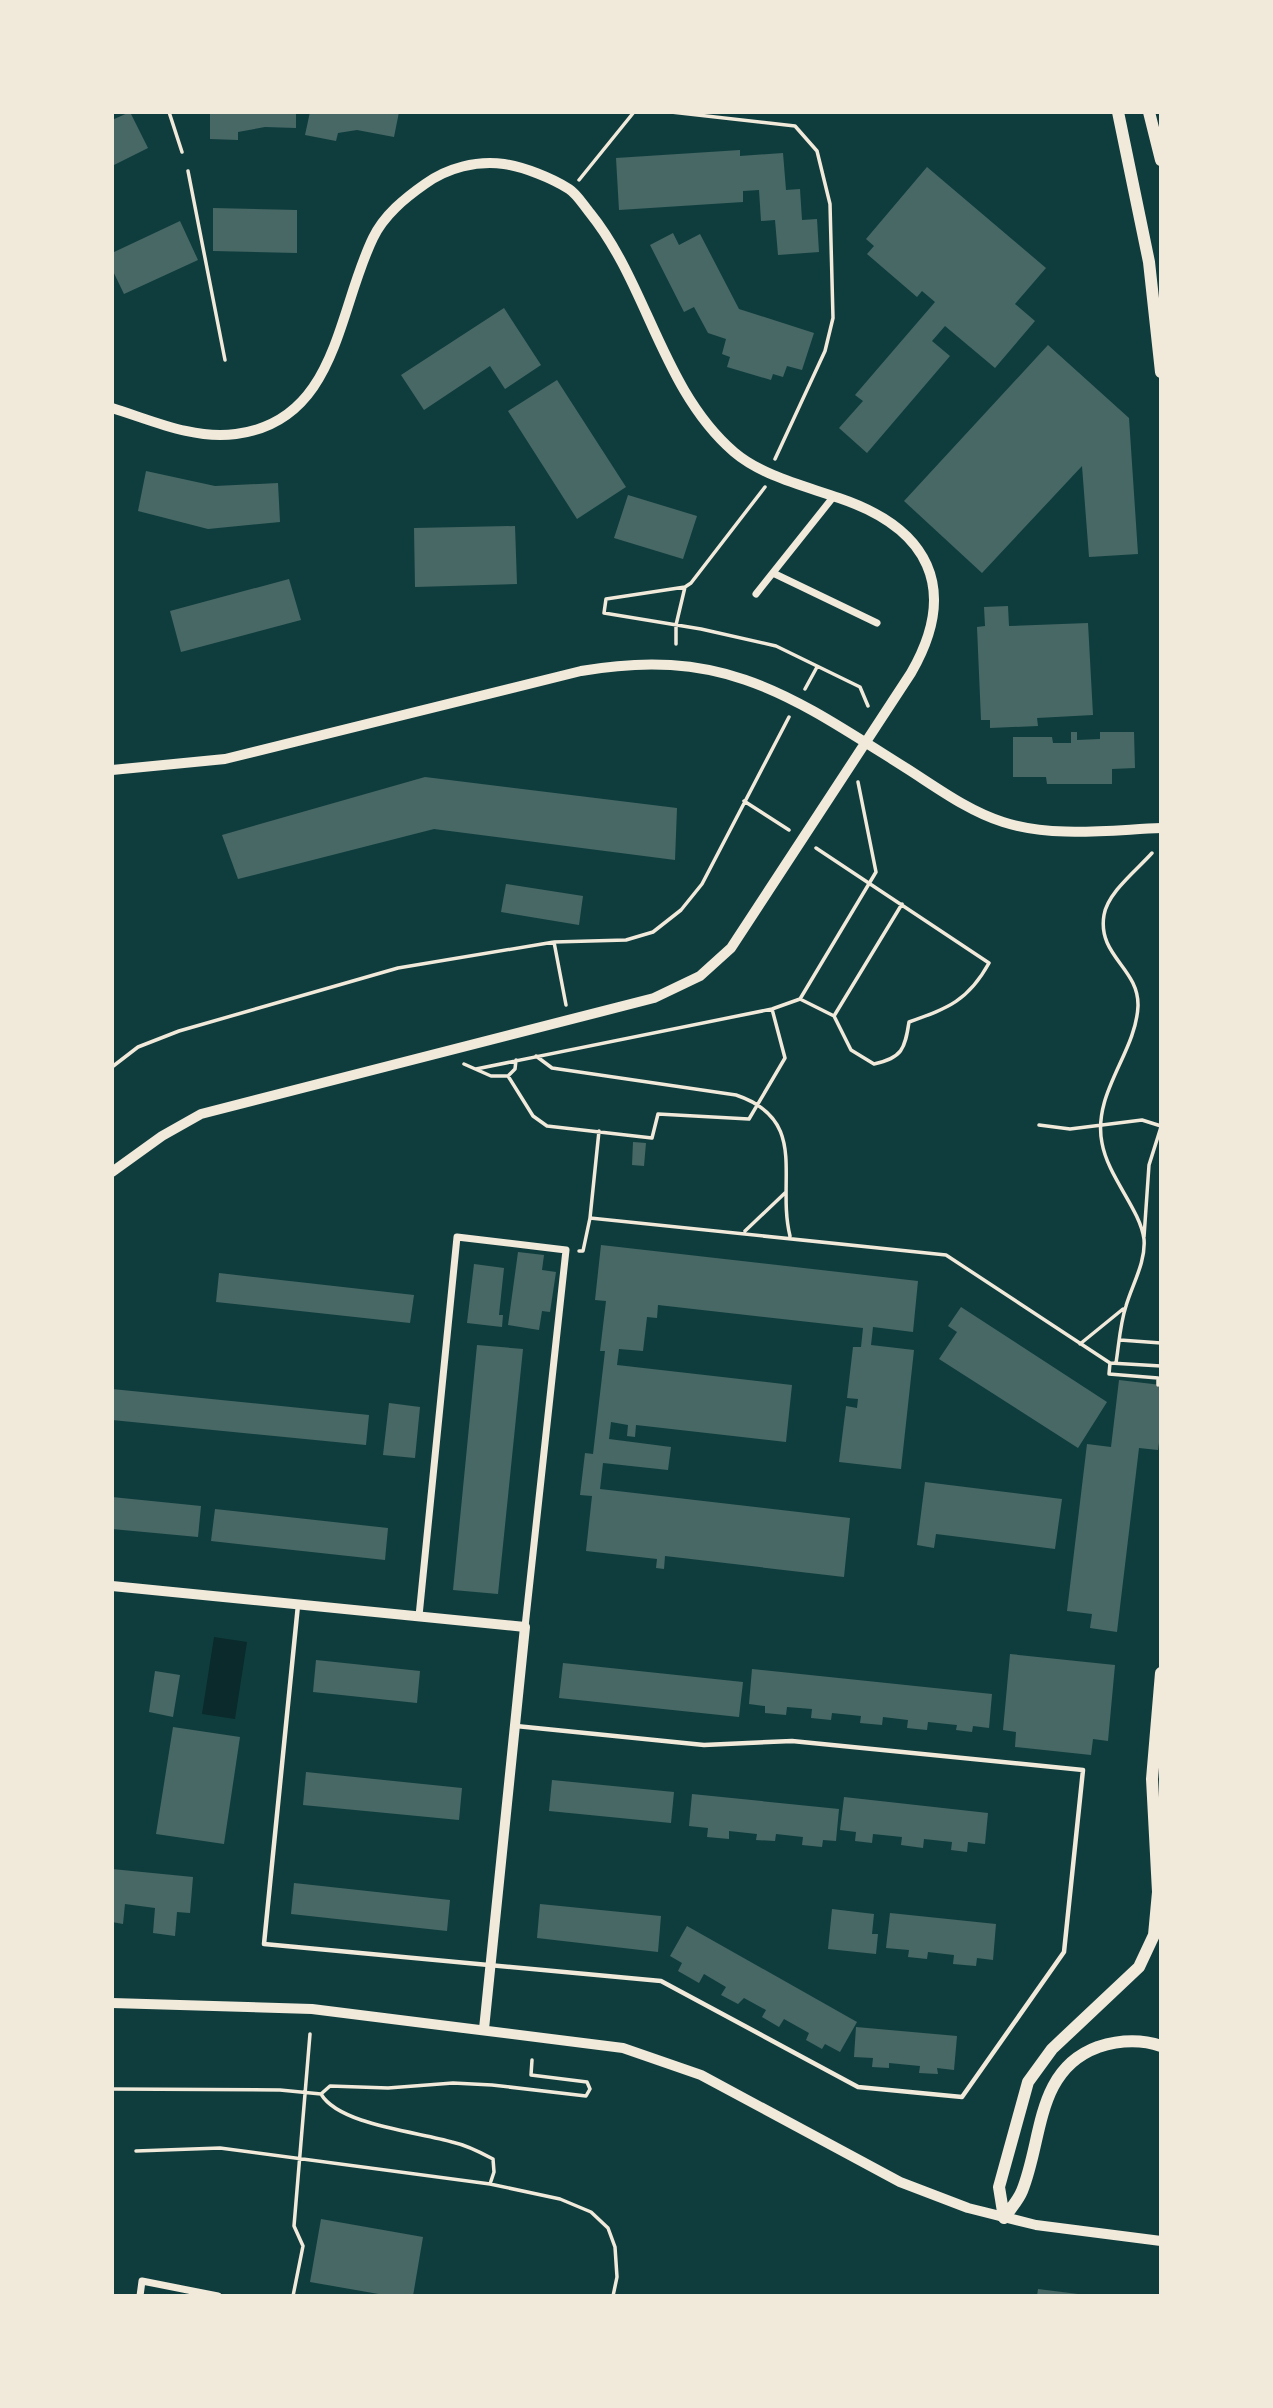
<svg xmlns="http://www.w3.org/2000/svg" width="1273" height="2408" font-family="'Exo 2',sans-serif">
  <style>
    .water { fill: #0a2a2b }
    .building { fill: #486865 }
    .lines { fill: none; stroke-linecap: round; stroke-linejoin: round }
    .path { stroke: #f1e9da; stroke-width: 3.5 }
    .service { stroke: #f1e9da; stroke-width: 4.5 }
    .minor { stroke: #f1e9da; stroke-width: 7 }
    .tertiary { stroke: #f1e9da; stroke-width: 10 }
    .secondary { stroke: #f1e9da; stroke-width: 12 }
  </style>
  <rect width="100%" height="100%" fill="#0f3d3e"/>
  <!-- water -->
  <path class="water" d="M214,1637L247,1642L235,1719L202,1714Z"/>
  <!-- building -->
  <path class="building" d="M130,112L148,148L112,166V120Z
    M210,112H296V128L265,127L238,132V140L210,139Z
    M310,112H399L394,137L357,130L338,133L336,141L305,135Z
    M740,150V156L783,153L786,190L800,189L802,220L817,219L819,252L778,255L775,220L761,221L759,190L743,191V202L619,210L616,158Z
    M927,167L1046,268L1015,304L1035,321L995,368L945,326L932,341L950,356L867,453L839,428L863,401L855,395L935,302L922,291L917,297L867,254L874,246L866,239Z
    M213,208L297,210V253L213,251Z
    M180,221L198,260L124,294L112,269V253Z
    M673,233L679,245L700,234L739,309L814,333L802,370L787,366L783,377L773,374L771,380L727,367L730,357L722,354L726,339L708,333L694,307L684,312L650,245Z
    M504,308L541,365L505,389L490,366L424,410L401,375Z
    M1048,345L1129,418L1138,554L1089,557L1082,466L982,573L904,501Z
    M557,380L626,487L577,519L508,411Z
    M146,471L215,486L278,483L280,522L208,529L138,511Z
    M628,495L697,516L683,559L614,538Z
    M515,526L517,584L415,587L414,528Z
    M289,579L301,620L181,652L170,611Z
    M1008,606L1009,626L1088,623L1093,715L1037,718L1038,726L990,728V720H981L977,627L985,626L984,607Z
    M1071,732H1077V740L1100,739V732H1134L1135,768L1112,769V784H1047L1046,777H1013V737H1052L1053,743H1071Z
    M425,777L677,808L675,860L434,829L238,879L222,835Z
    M506,884L583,896L579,925L501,912Z
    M633,1142L646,1143L644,1166L632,1165Z
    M601,1245L918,1281L913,1332L873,1327L871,1345L914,1350L901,1469L839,1462L846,1406L857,1408L858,1399L847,1398L853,1347H861L863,1328L658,1305L657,1318L647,1317L643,1351L619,1349L617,1365L792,1385L786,1442L636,1425L635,1437L627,1436L628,1425L611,1422L609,1439L671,1447L668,1470L603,1463L600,1489L850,1518L844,1577L665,1556L664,1569L656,1568L657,1559L586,1551L592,1496L580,1495L585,1453L593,1454L605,1351H600L606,1301L595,1300Z
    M518,1252L544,1255L542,1270L556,1272L550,1312L542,1311L539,1330L508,1325Z
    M474,1264L504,1268L499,1315H503L502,1327L467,1323Z
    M219,1273L414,1295L410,1323L216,1302Z
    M961,1307L1107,1402L1078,1448L939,1359L957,1332L948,1326Z
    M477,1345L523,1349L498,1594L453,1590Z
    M1119,1380L1161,1385V1427L1158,1450L1139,1448L1117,1632L1090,1628L1092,1614L1067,1611L1087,1444L1111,1447Z
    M112,1389L369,1415L366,1445L112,1420Z
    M389,1403L420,1407L415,1458L383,1455Z
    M925,1482L1062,1499L1055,1549L936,1534L934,1548L917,1545Z
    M112,1497L201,1506L198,1537L112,1529Z
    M215,1509L388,1528L385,1560L211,1541Z
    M1010,1654L1115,1665L1108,1741L1093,1739L1091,1755L1015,1747L1016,1732L1003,1730Z
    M316,1660L420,1671L417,1703L313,1692Z
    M563,1663L743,1682L739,1717L559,1698Z
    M752,1669L992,1694L989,1728L973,1726L972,1732L956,1730L957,1725L928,1722L927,1730L907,1728L908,1720L883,1717L882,1725L860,1723L861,1716L832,1713L831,1720L811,1718L812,1709L787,1707L786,1715L765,1713V1706L749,1704Z
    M155,1671L180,1675L173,1717L149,1712Z
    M173,1727L240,1737L224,1844L156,1834Z
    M306,1772L462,1788L459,1820L303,1805Z
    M552,1780L674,1792L671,1823L549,1811Z
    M692,1794L839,1809L836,1841L823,1840L822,1847L802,1845L803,1837L776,1834L775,1841L756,1840L757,1834L729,1831V1839L707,1837L708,1828L689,1826Z
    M844,1797L988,1813L985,1844L968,1842L967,1852L951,1850L952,1842L924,1839L923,1848L901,1845L902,1837L873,1834L872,1843L855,1841L856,1832L840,1830Z
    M112,1869L193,1877L190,1913L177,1912L175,1936L153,1933L155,1908L125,1904L123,1924L112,1922Z
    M294,1883L450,1900L447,1931L291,1914Z
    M540,1904L661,1916L658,1952L537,1938Z
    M832,1909L874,1914L872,1934H878L876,1954L828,1949Z
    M890,1913L996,1924L993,1960L977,1958L976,1966L953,1964L954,1955L928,1952L927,1959L908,1957L909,1950L886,1948Z
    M687,1926L857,2022L840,2052L825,2044L822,2049L806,2040L809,2033L784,2019L779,2027L762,2017L766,2010L744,1998L738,2004L721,1995L726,1987L704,1974L699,1983L678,1971L682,1963L670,1956Z
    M856,2027L957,2036L954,2070L937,2068L938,2074L919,2073L920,2066L889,2063V2068L872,2067L873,2058L854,2057Z
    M321,2219L423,2237L413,2296H390L310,2282Z
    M1038,2289L1078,2294V2296H1037Z"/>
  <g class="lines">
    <!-- path -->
    <path class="path" d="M169,112L182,152
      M671,112L795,126L817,151L830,204L833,318L825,351L775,459
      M188,171L225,360
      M579,180L634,112
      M765,487L691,583L685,587L606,599L604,613L701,629L776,646L860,687L868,706
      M676,644V625L685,587
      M805,689L817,667
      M744,801L789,830
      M816,848L989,963C968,1001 948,1008 909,1022C905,1049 902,1058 874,1064L851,1050L834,1016L902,904
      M554,942L566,1005
      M800,999L834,1016
      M536,1056L552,1068L736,1095C810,1120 776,1179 790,1236
      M464,1064L491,1076H508L515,1069L516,1060
      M112,1067L138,1047L179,1031L398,968L554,942L626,940L653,932L681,910L702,884L789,717
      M476,1069L772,1009L800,999L876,872L858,782
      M508,1076L533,1116L547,1126L652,1138L658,1114L749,1119L785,1058L772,1009
      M1039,1125L1070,1129L1142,1120L1161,1126
      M590,1218L599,1131
      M745,1231L786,1192
      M1144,1237L1149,1165L1161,1127
      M579,1251H583L590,1218L946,1255L1110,1363L1161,1366
      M1120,1340L1161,1343
      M1080,1344L1123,1309
      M1110,1363L1109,1374L1158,1378V1385
      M1116,1363C1119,1344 1120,1324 1126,1306C1132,1285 1146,1262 1144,1239C1140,1209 1108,1177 1102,1143C1092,1093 1136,1053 1138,1006C1139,968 1097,956 1104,915C1108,892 1137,870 1152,853
      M112,2089L280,2090L321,2094
      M136,2151L220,2148L490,2184L560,2199L591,2212L608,2228L615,2247L617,2277L613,2296
      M490,2184L494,2172L493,2159C480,2152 466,2145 452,2142C419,2132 339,2125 321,2094L330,2086L388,2088L453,2083L492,2085L586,2096L590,2089L587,2082L531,2075L532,2060
      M293,2296L303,2246L294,2226L310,2034"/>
    <!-- service -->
    <path class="service" d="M298,1605L264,1944L661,1981L858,2087L962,2097L1064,1952L1083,1770L792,1741L704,1745L516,1726"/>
    <!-- minor -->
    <path class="minor" d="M773,573L877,623
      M756,594L834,496
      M419,1616L457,1237L566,1250L525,1627
      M140,2296L142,2281L218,2296"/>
    <!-- tertiary -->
    <path class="tertiary" d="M112,408C151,420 194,440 236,434C337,421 337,312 373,238C384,215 405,198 425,184C447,168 477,160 504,164C524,167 552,178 569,189C577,194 584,206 590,213C648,285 662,390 734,452C762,476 805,486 839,498C928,528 960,588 911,673L731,948L700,976L654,998L201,1114L162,1136L112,1172
      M112,770L225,759L581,671C724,646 790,695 906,768C936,787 968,811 1003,822C1053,838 1109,830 1161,828
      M112,1586L525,1627L484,2029
      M112,2003L312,2009L623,2048L701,2075L900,2182L968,2208L1036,2225L1161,2241"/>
    <!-- secondary -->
    <path class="secondary" d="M1118,112L1149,262L1161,372
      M1149,112L1161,160
      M1004,2218L999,2187L1028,2082L1052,2049L1139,1967L1154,1935L1158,1892L1152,1779L1161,1673
      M1004,2218C1010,2209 1018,2201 1022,2191C1043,2140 1035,2070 1098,2047C1120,2040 1140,2039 1161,2046"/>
  </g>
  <!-- border -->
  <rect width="1273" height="2408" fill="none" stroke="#f1e9da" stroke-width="228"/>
</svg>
